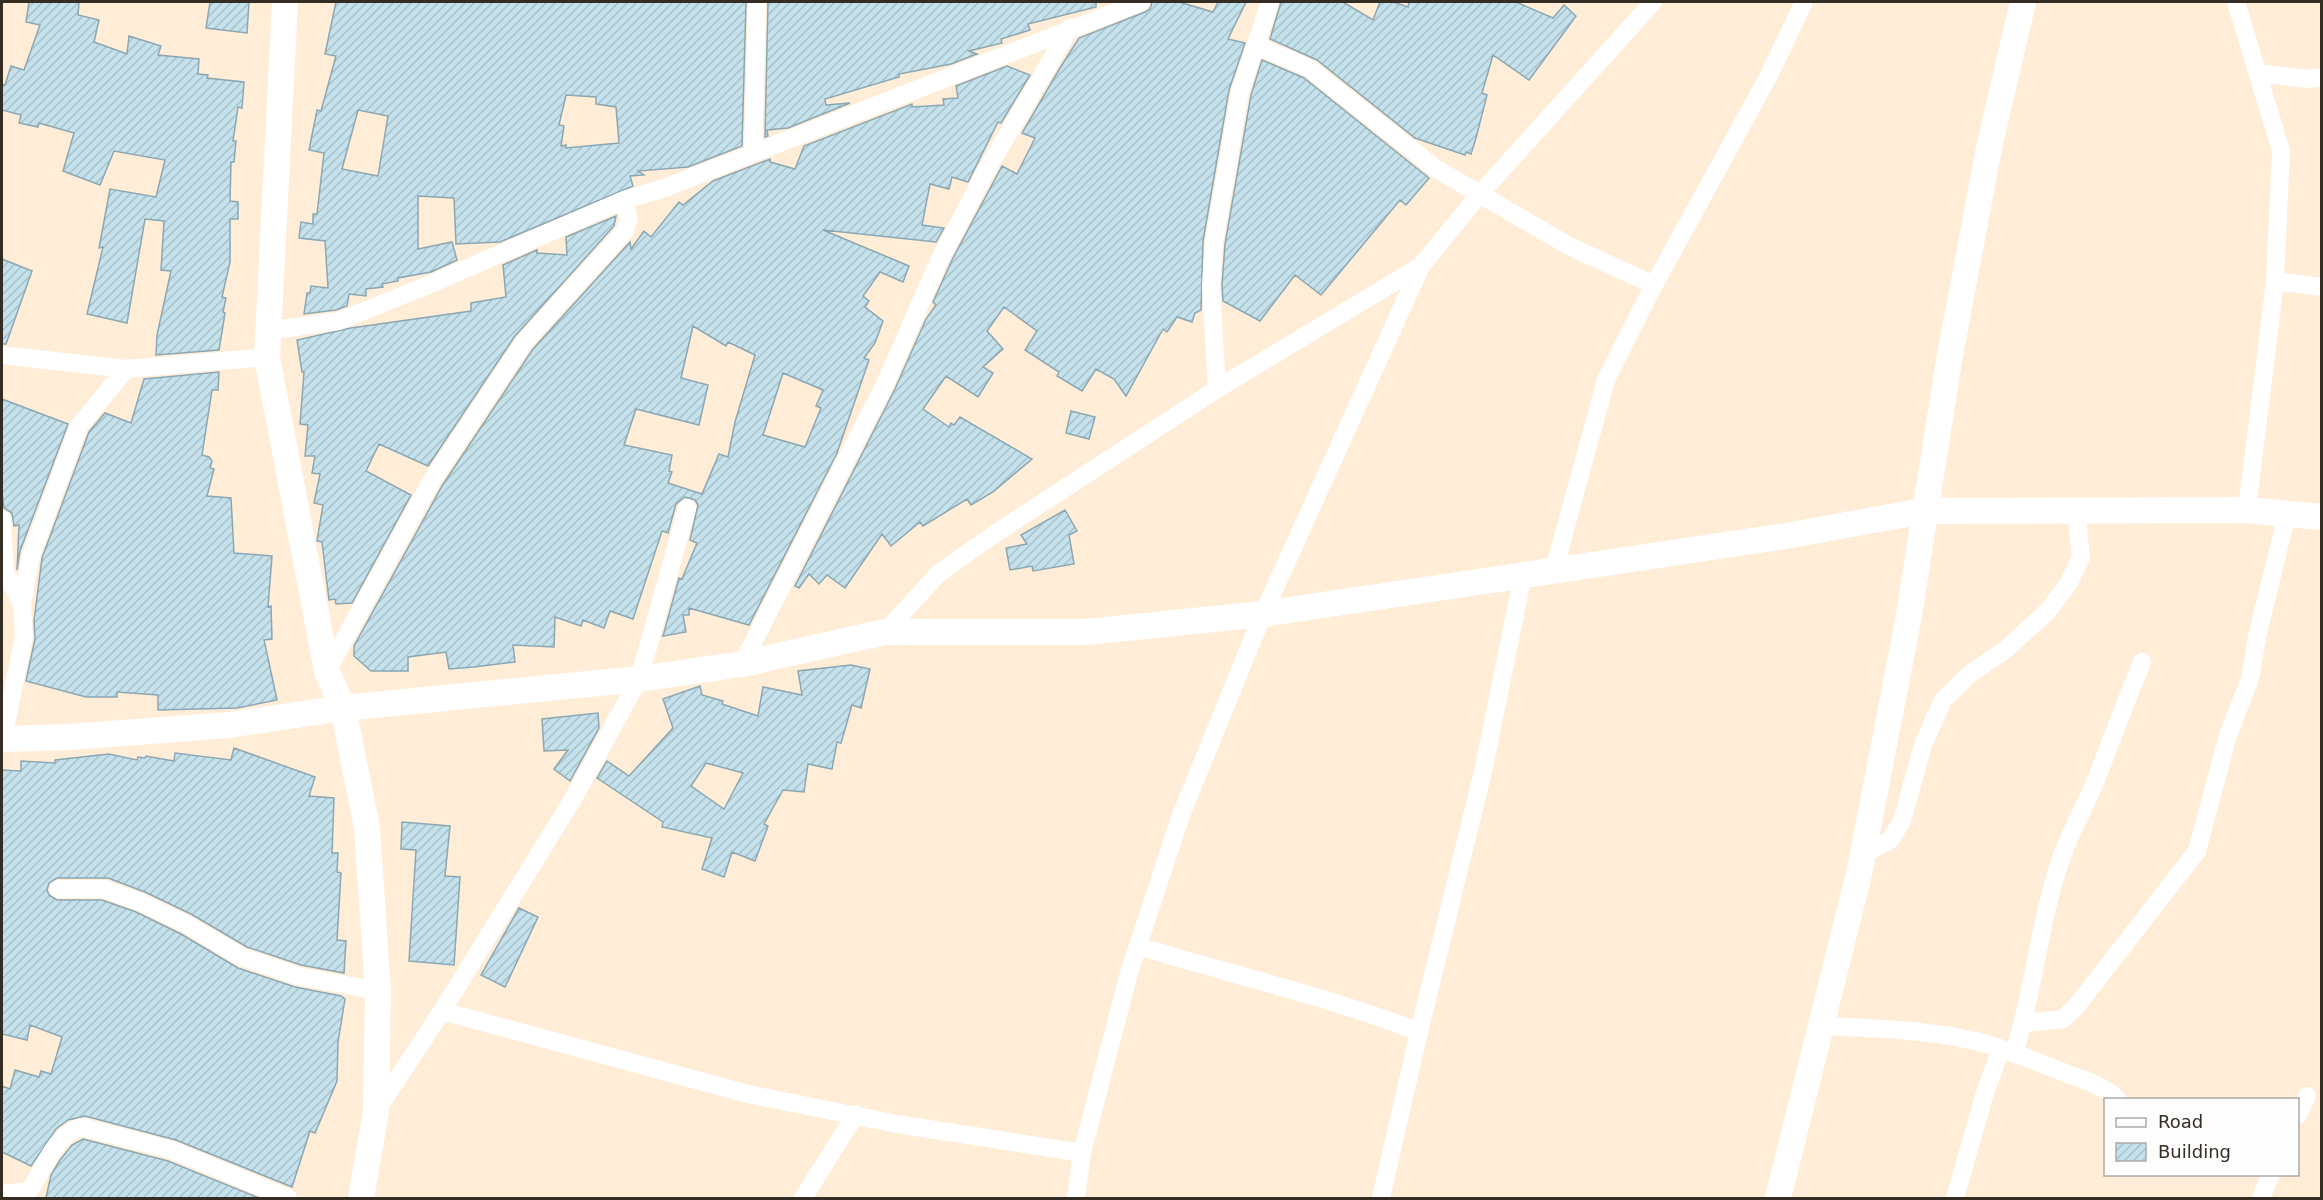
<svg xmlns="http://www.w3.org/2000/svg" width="2323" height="1200" font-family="'DejaVu Sans',sans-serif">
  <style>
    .building { fill: url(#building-hatch); stroke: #8ba7b2; stroke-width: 1.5; fill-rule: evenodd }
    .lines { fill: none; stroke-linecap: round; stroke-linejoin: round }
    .street { stroke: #fff; stroke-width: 18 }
    .secondary { stroke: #fff; stroke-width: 26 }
  </style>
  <defs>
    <pattern id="building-hatch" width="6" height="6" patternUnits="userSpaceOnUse" patternTransform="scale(1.5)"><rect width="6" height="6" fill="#c4e1ec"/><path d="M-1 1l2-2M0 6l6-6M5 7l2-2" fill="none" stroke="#a9c1ca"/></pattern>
  </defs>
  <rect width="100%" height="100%" fill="#ffedd7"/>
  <!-- building -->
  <path class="building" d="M29,2H79L78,15L99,20L94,42L127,54L129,36L161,46L158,55L199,59L198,74L208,75L207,78L244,82L242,108L238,107L233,141H236L234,162H231L230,201L238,202V219H230V262L222,297L226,298L223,312L225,313L219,350L156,355L157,335L171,271L161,270L164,221L145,219L127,323L87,314L103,247L99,248L110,189L156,197L165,160L114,151L100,185L63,171L74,133L39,123L38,127L19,123L21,115L2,110V84L5,85L11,66L24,70L40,25L26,22Z
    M210,2H249L247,33L206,28Z
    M336,2H746L742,146L688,167L638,171L644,175L630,176L633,186L500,242L456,244L454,198L418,196V249L452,242L457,260L431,272L398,278V281L382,284L383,287L366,289V296L349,294L347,306L336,310L304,314L307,293H310L311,286L328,288L325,241L299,238L301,222L313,224V214H317L324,153L309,150L317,110L321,111L336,56L325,54ZM566,95L596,97V104L616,107L619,143L566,148V145L561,146L564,126L559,125ZM358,110L388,116L378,176L342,169Z
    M768,2H1096V7L1028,24L1030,30L1001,39L1002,43L969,51L977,54L951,64L899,74V77L825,99L826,105L850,103L788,128L767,130L768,136L765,137Z
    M1152,2H1179L1213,12L1218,2H1246L1228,39L1245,43L1229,90L1203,241L1201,310L1195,313L1192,322L1177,317L1167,332L1163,329L1126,396L1114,379L1096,369L1082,391L1057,376L1059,372L1025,350L1037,331L1004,307L987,331L1003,349L983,367L993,373L978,397L946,376L923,409L949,427L951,423L954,425L960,417L1032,459L993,492L971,505L967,499L923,526L920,522L891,546L882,534L845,588L827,575L819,584L809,574L799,588L795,586L895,389L926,319L936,305L933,302L952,260L1002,166L1017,174L1035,138L1022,133L1060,68L1079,38L1145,12L1150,9Z
    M1281,2H1343L1373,20L1380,2H1393L1408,7L1409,2H1516L1553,18L1564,5L1576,16L1529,80L1493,55L1482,93L1487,95L1476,138L1471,154L1466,152L1465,155L1415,138L1317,60L1270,39Z
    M1262,60L1304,78L1429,178L1406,205L1400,200L1321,295L1295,275L1260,321L1223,301L1222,285L1225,244L1251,95Z
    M1007,66L1030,75L1001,123L998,122L968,182L952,177L949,189L930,184L922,225L944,228L936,242L823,230L909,266L903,282L880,272L863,296L869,301L865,307L883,321L875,343L864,358L869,360L837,453L749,625L689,608V615H683L686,632L663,636L679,578L682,579L697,543L690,540L698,505L695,500L685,497L676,504L668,533L662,531L633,619L610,611L604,628L583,620L581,626L555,617L554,647L513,645L515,662L474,667L449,669L446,652L408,657V671H371L354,656V646L442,486L533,349L630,242L631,249L644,231L651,237L679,202L683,205L713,181L770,159V162L795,169L804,146L912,104V107L944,105L943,99L958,98L956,86ZM693,326L726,346L728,342L755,355L735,422L728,457L719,454L702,494L668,483L672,472L669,471L672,455L624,445L636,409L699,425L708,385L681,378ZM783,373L823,390L816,406L821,408L805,447L763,435Z
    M616,216L614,226L515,336L428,466L379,444L366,471L411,495L352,603L336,604L335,599L329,600L322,542L317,541L323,505L314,503L320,474L312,473L315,456H305L308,425L300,424L304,372H302L297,340L351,328L471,311V303L506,297L503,265L537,250V253L567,255L566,237Z
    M2,259L32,271L6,344H2Z
    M219,372L218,390H212L202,455L209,457L212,461L210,468L214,469L207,496L231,498L234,553L272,556L268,607L271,606L272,639L264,640L277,700L237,708L158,710V695L117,692V697H86L26,681L35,639L34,621L42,558L89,432L105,413L131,423L144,379Z
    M2,399L68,424L20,551L17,570L19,525L14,526L12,513L4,508L2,492Z
    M1071,411L1095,417L1089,439L1066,433Z
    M1065,510L1077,531L1069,535L1074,564L1033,571L1032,566L1010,570L1006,548L1027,544L1021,535Z
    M851,665L870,669L861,708L852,705L841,743L837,742L832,769L808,764L804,792L783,790L764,824L768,826L755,861L732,852L724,877L702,869L712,838L662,827L663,822L597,778L607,761L629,776L673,728L663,699L700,686L702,695L723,701L722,704L758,716L763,687L802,695L798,671ZM706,763L743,773L724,809L691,786Z
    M598,713L599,728L570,781L554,769L568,750L544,751L542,719Z
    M234,748L315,777L309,796L334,798L332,853H338L337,872L341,873L337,940L346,941L344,973L301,965L247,947L191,914L145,892L108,878H57L49,883L47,890L49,895L57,900H102L136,912L181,934L238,968L295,987L341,996L345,999L338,1042L337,1081L315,1133L310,1131L292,1187L176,1140L85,1116L68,1120L56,1129L31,1166L2,1152V1086L10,1089L15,1070L39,1077L41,1071L51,1074L62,1037L30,1025L27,1040L2,1034V770L21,771V761L55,763V760L109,754L137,760L138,757L145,758L146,756L174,761L175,753L231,760Z
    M402,822L450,826L445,876L460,877L454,965L409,961L416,850L401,849Z
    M519,908L538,917L505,987L481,975Z
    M83,1139L168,1161L259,1198H46L51,1175L60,1160L72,1145Z"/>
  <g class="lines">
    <!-- street -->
    <path class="street" d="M2236,2L2281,151L2275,281L2247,510
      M1256,44C1273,55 1292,59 1310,69L1435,168L1569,246L1654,285
      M2258,73L2307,79L2322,77
      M753,153L757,2
      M2275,281L2322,287
      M266,331L339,321L433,283L624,200L662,189L1141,2
      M2,355L126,369L267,357
      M1217,389L1211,285L1214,243L1240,92L1270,2
      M2,519L5,572L22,604
      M1554,570L1606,380L1654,285L1767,79L1804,2
      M885,632L938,574L990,537L1217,389L1421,266
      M742,664L885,384L939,261L985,173L1070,28
      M327,671L432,480L524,342L624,232L629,219L624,200
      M2,743L24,637L22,604L31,555L79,426L126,369
      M1862,855L1890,840L1902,821L1923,745L1943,700L1971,673L2005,650L2048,611L2070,581L2081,557L2076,511
      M58,889H104L140,902L186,924L242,957L298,976L378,991
      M1138,946C1232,975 1327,996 1419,1032
      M442,1011L748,1094L897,1124L1082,1153
      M2024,1023L2063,1019L2075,1008L2197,851L2228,735L2250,679L2257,637L2287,514
      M1821,1026C1864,1028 1908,1029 1950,1036C1990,1042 2028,1058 2065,1073C2082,1079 2105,1086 2118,1100
      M2014,1054C2034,990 2039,923 2061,859C2070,832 2085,807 2096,780C2111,741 2126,701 2142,662
      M377,1110L442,1011L573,799L639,679L687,508
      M2298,1115L2307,1096
      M2,1194L29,1191C44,1170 54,1134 82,1127L172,1150L288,1198
      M803,1198L856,1114
      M1076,1198L1082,1153L1129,973L1181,815L1263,614L1421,266L1479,195L1653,2
      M1381,1198L1419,1032L1483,772L1523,575
      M1955,1198L1985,1093L2001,1049
      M2261,1198L2271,1174"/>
    <!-- secondary -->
    <path class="secondary" d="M285,2L267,357L327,671L343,708L367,828L378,991L376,1112L361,1198
      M2,739L70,737L229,725L343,708L639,679L742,664L885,632H1086L1263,614L1786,536L1923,511L2247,510L2322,517
      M1778,1198L1859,874L1908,621L1949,361L1989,148L2023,2"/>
  </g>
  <!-- border -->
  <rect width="2323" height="1200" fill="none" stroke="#332d24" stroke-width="6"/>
  <!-- legend -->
  <rect x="2104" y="1098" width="195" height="78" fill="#fdfdfd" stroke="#acaaa6" stroke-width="1.5"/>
  <rect x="2116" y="1118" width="30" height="9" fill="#ffffff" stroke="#acaaa6" stroke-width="1.5"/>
  <text x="2158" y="1128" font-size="18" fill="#332d24">Road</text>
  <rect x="2116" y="1143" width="30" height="18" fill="url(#building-hatch)" stroke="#acaaa6" stroke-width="1.5"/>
  <text x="2158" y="1158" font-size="18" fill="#332d24">Building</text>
</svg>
